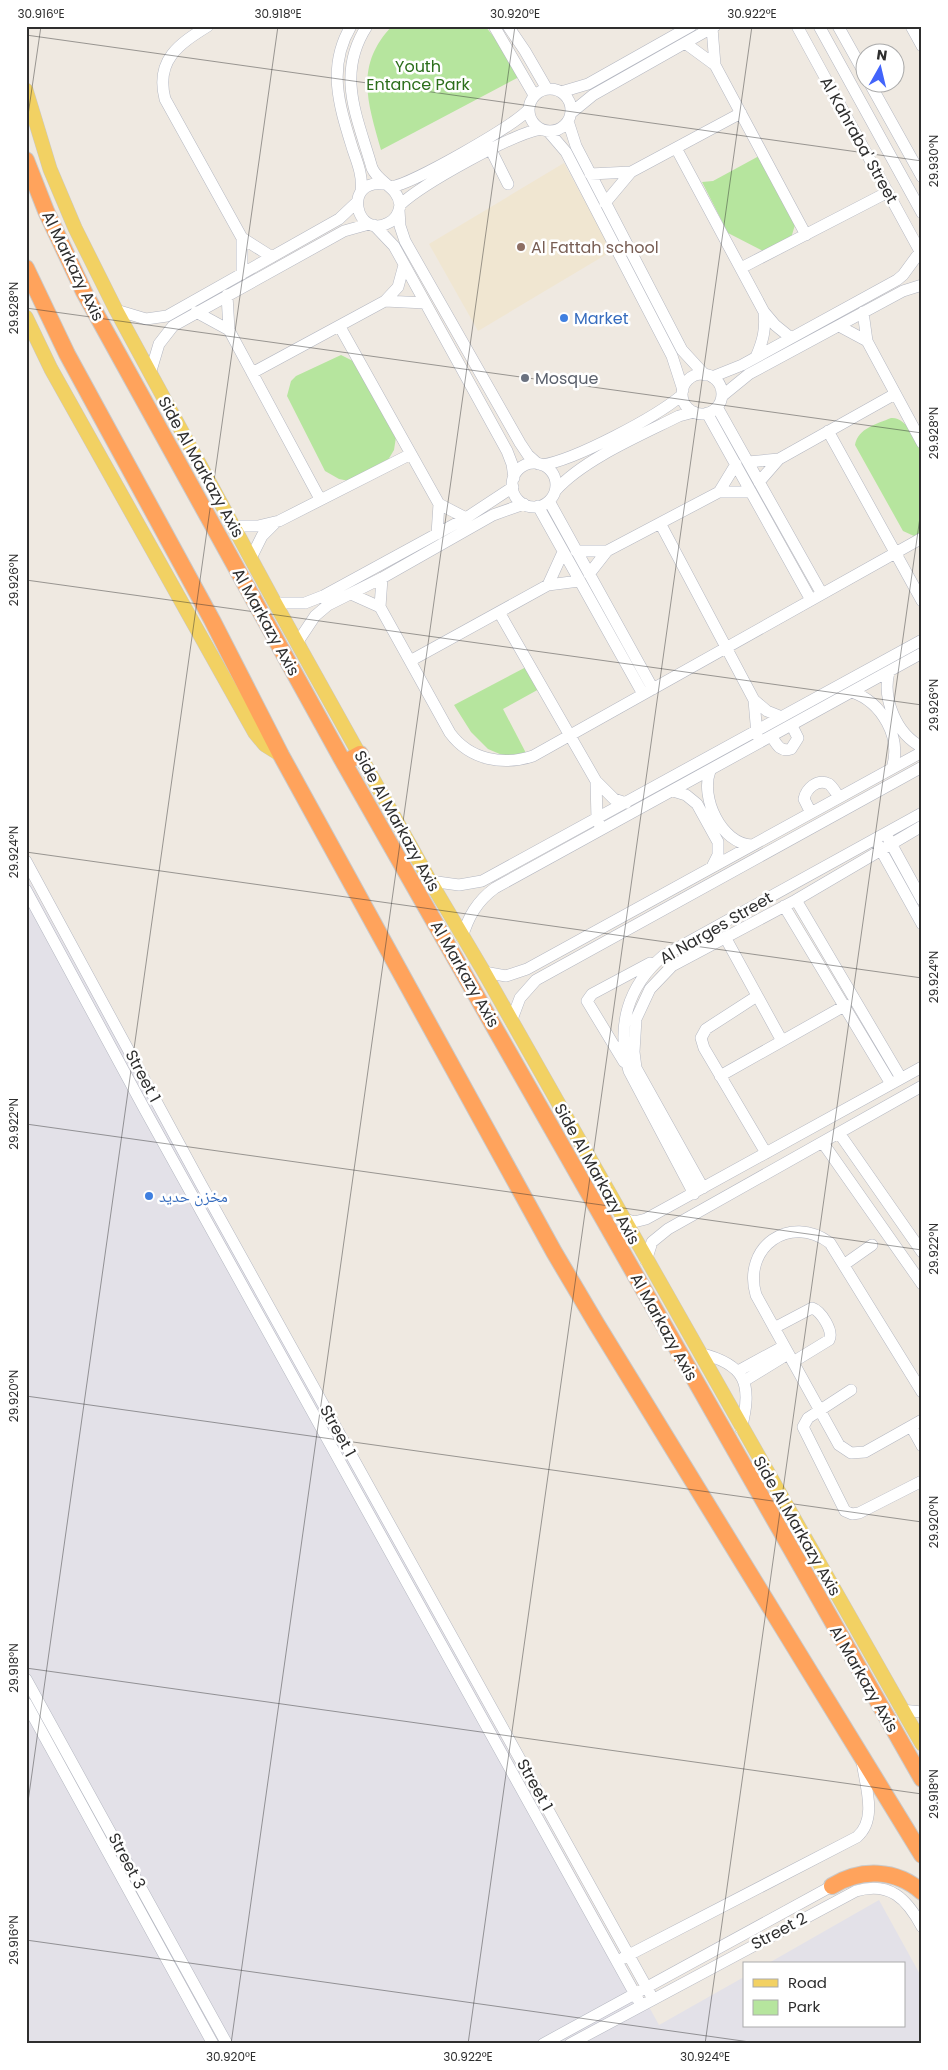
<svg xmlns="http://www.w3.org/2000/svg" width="948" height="2070" font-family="Poppins,'Noto Naskh Arabic',sans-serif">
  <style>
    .industrial { fill: #e3e1e8 }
    .education { fill: #f0e6d1 }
    .green { fill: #b6e59e }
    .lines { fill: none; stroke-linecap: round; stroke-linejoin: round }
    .minor-casing { stroke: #b4b7c1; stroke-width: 12 }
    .major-casing { stroke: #c9c9c9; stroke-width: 15 }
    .highway-casing { stroke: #c9c9c9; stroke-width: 18 }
    .minor { stroke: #fff; stroke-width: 11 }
    .major { stroke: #f2d163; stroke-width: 14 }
    .highway { stroke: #ffa35c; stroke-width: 16 }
    .ticks { fill: none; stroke: #2e2e2e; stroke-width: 1; stroke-opacity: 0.45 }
    .education-dot { fill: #8d6e63; stroke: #fff; stroke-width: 2 }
    .shop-dot { fill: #3f7fe0; stroke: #fff; stroke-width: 2 }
    .worship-dot { fill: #6b7280; stroke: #fff; stroke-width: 2 }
    .labels { text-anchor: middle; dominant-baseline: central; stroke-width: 5; stroke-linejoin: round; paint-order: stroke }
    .park-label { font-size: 16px; fill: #2c6e1b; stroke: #fff }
    .street-label { font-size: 16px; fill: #2e2e2e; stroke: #fff }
    .education-label { font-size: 16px; fill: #785e54; stroke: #fff; text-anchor: start }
    .shop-label { font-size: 16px; fill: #366cbe; stroke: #fff; text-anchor: start }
    .worship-label { font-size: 16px; fill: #5b616d; stroke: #fff; text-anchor: start }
    .neatline { fill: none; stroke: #2e2e2e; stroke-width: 2 }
    .ticks-label { font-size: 12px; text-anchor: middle; fill: #2e2e2e }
  </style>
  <rect width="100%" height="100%" fill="#efe9e1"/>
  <!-- industrial -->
  <path class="industrial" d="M26,875L659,2025L744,1977V2026H904V1964H767L879,1900L922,1978V2044H26Z"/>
  <!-- education -->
  <path class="education" d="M564,163L612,251L478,331L429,244Z"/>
  <!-- green -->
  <path class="green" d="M392,26H485L494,37L519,77L381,150C368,103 354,66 392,26Z
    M759,156L795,225L791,238L763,251L728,233L702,182L713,181Z
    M341,355L353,361L396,437L394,450L388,460L349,481L339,479L325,471L287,396L291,381L296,376Z
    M891,418C905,416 920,442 922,453C925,475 922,512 922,535L914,536L903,531L855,445C858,428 877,424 891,418Z
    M528,666L541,688L503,709L527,755H502L488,749L471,732L454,705Z"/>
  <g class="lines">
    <!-- minor casing -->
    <g class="minor-casing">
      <path id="minor" d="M208,26C179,44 155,60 165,99L242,238L272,257
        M351,26C326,68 340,108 353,150C358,164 363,177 361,192
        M367,26C335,75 358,118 372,168C379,184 398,186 400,205C399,213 395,220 388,223C356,240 342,179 383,184
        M494,26L534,95
        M508,26L525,51L547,89
        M797,26L922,255
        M819,26L922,213
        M838,26L866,76
        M911,26L922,46
        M712,28L715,65L806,235
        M685,43L715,65
        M869,82L922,177
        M529 110a21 21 0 1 1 42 0a21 21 0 1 1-42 0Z
        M561,92L588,84L691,26
        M571,113L593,95L715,26
        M568,121L576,146L682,350L705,375
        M548,131L566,152L672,356L683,390
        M676,148L764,312L775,325L791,338
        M491,150L508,184
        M590,174L631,172
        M391,187C412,184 514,126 529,109
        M605,203L631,172L741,113
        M400,205C422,184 512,134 541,129
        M399,210L400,226L405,241L520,443L528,455L538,464
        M374,225L394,246L507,451L512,464L514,478
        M741,268L888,192
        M242,274V238
        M227,295L229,330L320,499
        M385,301L425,303
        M116,310L146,319L167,316L339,219L357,202
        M196,312L229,330
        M863,312L867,341L922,443
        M839,326L867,341
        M340,327L439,504L437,534
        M756,357C763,341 766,329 764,312
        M252,373L385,301L398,287L404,265
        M150,374L159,344L173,326L344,231L369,224
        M682 394a20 20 0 1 1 40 0a20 20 0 1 1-40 0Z
        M712,377L742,365L897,280L903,275L922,249
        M722,396L749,374L903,291L922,285
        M717,407L822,594
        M707,413L811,600
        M828,431L922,601
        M748,462L779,459
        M512 485a22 22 0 1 1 44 0a22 22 0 1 1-44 0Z
        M542,465C575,460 656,417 682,395
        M759,482L779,459L895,394
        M556,490C584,459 641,435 679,416L694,412
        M719,492L736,464
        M549,501L653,689
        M439,504L466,518
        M538,506L643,694
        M660,523L754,700L767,711L782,717
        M234,526H258L279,521L411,454
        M576,551H607
        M251,558L262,536L275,523
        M589,574L607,551L719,492H751
        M382,578L380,607L450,733C470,760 503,766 533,756L922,538
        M548,585L563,552
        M351,594L380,607
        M275,603H305L323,596L466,518L513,487
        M499,612L596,781L614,799L626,803
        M297,643L315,616L328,605L382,578L493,515L524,504
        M410,661L548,585L579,581
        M889,672C882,698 896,734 922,747
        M852,692C882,702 902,738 892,768
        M754,700L757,735
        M772,737C777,745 780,752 791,749L798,738L792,726
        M710,771C700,797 721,844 752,845
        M596,781L597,819L599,824
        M673,791L686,795L697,804L718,842V855L712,867
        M811,813L804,799C806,789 817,778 829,784C833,787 836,793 839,797
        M888,838L922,900
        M877,843L922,924
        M26,861L201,1184L653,1999
        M430,881L459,885L482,881L922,640
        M26,890L145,1110L641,2005
        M796,900L901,1078
        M784,906L891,1084
        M725,937L782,1041
        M462,938C468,917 477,901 495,888L922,653
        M484,972L506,976L527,969L922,752
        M757,996L706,1029L701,1038L704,1048L766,1153
        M511,1022L520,998L536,980L922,767
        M624,1062L587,1001L592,994L650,963
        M720,1076L846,1005
        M839,1133L922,1252
        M823,1143L922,1284
        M703,1188L636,1068L634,1052L636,1019L650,989L672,966L796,900L922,826
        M694,1194L629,1071C616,1026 628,986 663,956L922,813
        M622,1218L634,1222L646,1219L922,1067
        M646,1261L652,1242L668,1229L922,1086
        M845,1264L872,1245
        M774,1328L812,1308C821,1311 834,1331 829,1340L793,1362
        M699,1353C746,1364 753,1384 741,1429
        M738,1371L784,1346
        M744,1381L788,1354
        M851,1390L808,1418L803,1427L845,1511L852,1514L859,1513L922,1481
        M922,1392L830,1243C790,1213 742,1247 756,1295L839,1445L851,1453L865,1452L922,1420
        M912,1428L922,1446
        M26,1679L227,2044
        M26,1703L213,2044
        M901,1710L922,1712
        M623,1958L857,1837C878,1819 865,1785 862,1761
        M543,2044L832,1886
        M570,2044L856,1891C890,1881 907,1899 922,1927"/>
    </g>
    <!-- major casing -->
    <g class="major-casing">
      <path id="major" d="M26,90L50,169L75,228L116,310L275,603L430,881L484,972L922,1744
        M26,317L51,369L255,733L265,745L281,755"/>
    </g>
    <!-- highway casing -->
    <g class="highway-casing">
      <path id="highway" d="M26,160L46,211L84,292L344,763L922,1779
        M26,268L67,354L212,620L281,755L554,1252L596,1323L922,1855
        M344,763L360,754
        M832,1886C861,1868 896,1869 922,1892"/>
    </g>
    <!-- minor -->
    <use href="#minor" class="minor"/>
    <!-- major -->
    <use href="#major" class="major"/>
    <!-- highway -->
    <use href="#highway" class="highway"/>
  </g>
  <!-- ticks -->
  <path class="ticks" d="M26,35L922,161M26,129L41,26M26,308L922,433M26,580L922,705M26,852L922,978M26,1124L922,1250M26,1396L922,1522M26,1668L922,1794M26,1816L278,26M26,1940L764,2044M231,2044L515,26M468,2044L752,26M705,2044L922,503"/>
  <!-- markers -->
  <circle class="education-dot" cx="521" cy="247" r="5"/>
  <g class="shop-dot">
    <circle cx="564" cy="318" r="5"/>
    <circle cx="149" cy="1196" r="5"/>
  </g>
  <circle class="worship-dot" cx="525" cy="378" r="5"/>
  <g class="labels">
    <!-- park labels -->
    <g class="park-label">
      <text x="418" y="66">Youth<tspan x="418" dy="18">Entance Park</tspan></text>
    </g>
    <!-- street labels -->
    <g class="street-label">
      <text transform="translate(859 140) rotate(61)">Al Kahraba' Street</text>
      <text transform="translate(73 266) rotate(64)">Al Markazy Axis</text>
      <text transform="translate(201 467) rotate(61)">Side Al Markazy Axis</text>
      <text transform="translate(266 622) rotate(61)">Al Markazy Axis</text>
      <text transform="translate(397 821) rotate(61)">Side Al Markazy Axis</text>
      <text transform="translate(716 928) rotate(-30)">Al Narges Street</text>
      <text transform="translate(465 974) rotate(60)">Al Markazy Axis</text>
      <text transform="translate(143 1076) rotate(62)">Street 1</text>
      <text transform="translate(597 1174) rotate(61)">Side Al Markazy Axis</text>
      <text transform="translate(664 1327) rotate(61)">Al Markazy Axis</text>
      <text transform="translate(338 1431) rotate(61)">Street 1</text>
      <text transform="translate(797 1526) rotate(60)">Side Al Markazy Axis</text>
      <text transform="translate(864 1679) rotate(60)">Al Markazy Axis</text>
      <text transform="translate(535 1785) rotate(61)">Street 1</text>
      <text transform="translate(127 1861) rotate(62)">Street 3</text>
      <text transform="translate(779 1931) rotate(-28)">Street 2</text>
    </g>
    <!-- education labels -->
    <g class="education-label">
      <text x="531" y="247">Al Fattah school</text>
    </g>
    <!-- shop labels -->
    <g class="shop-label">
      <text x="574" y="318">Market</text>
      <text x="159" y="1196">مخزن حديد</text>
    </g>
    <!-- worship labels -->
    <g class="worship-label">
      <text x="535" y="378">Mosque</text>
    </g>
  </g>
  <!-- border -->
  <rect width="948" height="2070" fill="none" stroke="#ffffff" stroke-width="55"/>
  <!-- legend -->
  <rect x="743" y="1962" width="162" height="65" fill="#ffffff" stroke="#ababab"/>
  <rect x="753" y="1979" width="25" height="8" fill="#f2d163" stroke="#ababab"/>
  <text x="788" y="1988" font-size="15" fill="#2e2e2e">Road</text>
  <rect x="753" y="2000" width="25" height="15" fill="#b6e59e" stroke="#ababab"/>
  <text x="788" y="2012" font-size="15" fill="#2e2e2e">Park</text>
  <!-- north arrow -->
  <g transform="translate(880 68) rotate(8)"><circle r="24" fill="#ffffff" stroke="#ababab"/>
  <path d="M0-4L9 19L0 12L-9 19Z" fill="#4264fb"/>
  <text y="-8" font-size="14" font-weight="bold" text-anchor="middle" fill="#2e2e2e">N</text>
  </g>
  <rect x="28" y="28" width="892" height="2014" class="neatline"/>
  <g class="ticks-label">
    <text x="41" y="18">30.916°E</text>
    <text x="278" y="18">30.918°E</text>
    <text x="515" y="18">30.920°E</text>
    <text x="752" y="18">30.922°E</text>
    <text transform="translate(934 161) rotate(-90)" y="4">29.930°N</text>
    <text transform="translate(14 308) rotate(-90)" y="4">29.928°N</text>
    <text transform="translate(934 433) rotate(-90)" y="4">29.928°N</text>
    <text transform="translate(14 580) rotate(-90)" y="4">29.926°N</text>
    <text transform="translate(934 705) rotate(-90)" y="4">29.926°N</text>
    <text transform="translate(14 852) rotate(-90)" y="4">29.924°N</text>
    <text transform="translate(934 977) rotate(-90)" y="4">29.924°N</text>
    <text transform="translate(14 1124) rotate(-90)" y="4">29.922°N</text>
    <text transform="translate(934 1249) rotate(-90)" y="4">29.922°N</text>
    <text transform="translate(14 1396) rotate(-90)" y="4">29.920°N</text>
    <text transform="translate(934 1522) rotate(-90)" y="4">29.920°N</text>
    <text transform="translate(14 1668) rotate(-90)" y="4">29.918°N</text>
    <text transform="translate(934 1794) rotate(-90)" y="4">29.918°N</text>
    <text transform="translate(14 1940) rotate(-90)" y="4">29.916°N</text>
    <text x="231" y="2061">30.920°E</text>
    <text x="468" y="2061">30.922°E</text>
    <text x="705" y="2061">30.924°E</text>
  </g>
</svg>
